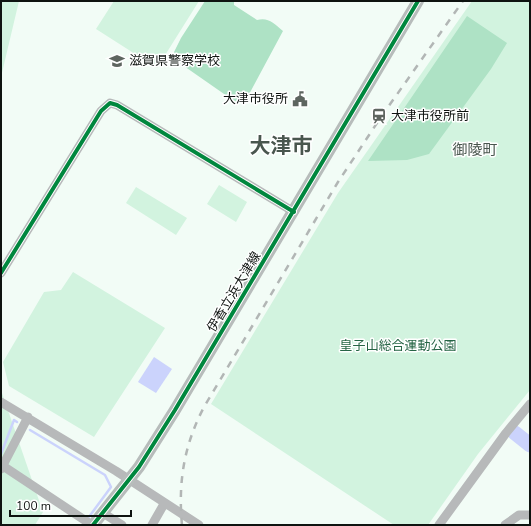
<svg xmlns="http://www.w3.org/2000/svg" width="531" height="526" font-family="'Nunito Sans','Noto Sans JP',sans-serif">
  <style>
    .green { fill: #d2f3df }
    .forest { fill: #aee2c5 }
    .water { fill: #cbd3fc }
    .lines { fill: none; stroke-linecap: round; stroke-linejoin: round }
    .stream { stroke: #cbd3fc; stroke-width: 2.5 }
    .river { stroke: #cbd3fc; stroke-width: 15 }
    .minor { stroke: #b7b9ba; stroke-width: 9 }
    .major { stroke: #b7bcbb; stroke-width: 12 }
    .rail { stroke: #b2b6b5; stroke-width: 2.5; stroke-dasharray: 7 7; stroke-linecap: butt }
    .cycleway-casing { stroke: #fff; stroke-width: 6 }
    .cycleway { stroke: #00873e; stroke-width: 4 }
    .labels { text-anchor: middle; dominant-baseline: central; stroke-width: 3; stroke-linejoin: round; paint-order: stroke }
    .poi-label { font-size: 13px; fill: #0e1310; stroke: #fff; text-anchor: start }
    .street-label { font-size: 13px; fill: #0e1310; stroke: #fff }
    .park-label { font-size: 13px; fill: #266545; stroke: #fff }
    .quarter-label { font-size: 15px; fill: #49564e; stroke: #fff }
    .town-label { font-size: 21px; font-weight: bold; fill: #49564e; stroke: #fff }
  </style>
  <rect width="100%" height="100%" fill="#f2fcf6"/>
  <!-- green -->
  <path class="green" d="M1,1H19L1,77Z
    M114,1H199L157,68L96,29Z
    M472,1H530V390L478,454L428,525H394L211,404L338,193Z
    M219,185L247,202L236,222L207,204Z
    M136,187L187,218L176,235L126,203Z
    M73,272L165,328L94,437L9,386L3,362L44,292L61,290Z
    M1,390L43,512L35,525H1Z"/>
  <!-- forest -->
  <path class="forest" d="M205,1H234V5L257,20C268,17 274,23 283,31L246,100L237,103L181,64L174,52L181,38Z
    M467,16L507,43L491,69L429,154L407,160L368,161Z"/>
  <!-- water -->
  <path class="water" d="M154,357L172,369L156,393L138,382Z"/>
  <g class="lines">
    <!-- stream -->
    <path class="stream" d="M30,430L105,475L111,487L83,525
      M1,454L14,420L17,422"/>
    <!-- river -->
    <path class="river" d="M515,433L530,445"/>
    <!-- minor -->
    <path class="minor" d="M1,273L101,111L110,103L117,105L294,212
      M1,402L116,471L199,525
      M3,466L92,525
      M1,469L28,417
      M103,513L122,525
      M152,525L164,504
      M439,525L506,433L530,404
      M505,525L519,515H530"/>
    <!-- major -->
    <path class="major" d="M93,525L139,467L175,410L418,1"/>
    <!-- rail -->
    <path class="rail" d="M182,525C178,482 184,445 204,407L338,182L381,117L463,1"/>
    <!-- cycleway casing -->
    <g class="cycleway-casing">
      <path id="cycleway" d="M1,273L101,111L110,103L117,105L294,212
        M93,525L139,467L175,410L418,1"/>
    </g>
    <!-- cycleway -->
    <use href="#cycleway" class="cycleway"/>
  </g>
  <!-- icons -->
  <defs>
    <g id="university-bare" transform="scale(1.2)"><path d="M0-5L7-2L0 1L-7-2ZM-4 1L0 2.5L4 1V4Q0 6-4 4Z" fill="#5e6560" stroke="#fff" stroke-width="2.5" paint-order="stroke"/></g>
    <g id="civic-bare" transform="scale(1.2)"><path d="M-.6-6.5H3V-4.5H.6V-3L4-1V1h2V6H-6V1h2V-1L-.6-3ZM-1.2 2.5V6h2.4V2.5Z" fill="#5e6560" stroke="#fff" stroke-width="2.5" paint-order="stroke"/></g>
    <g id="station-bare" transform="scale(1.2)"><path d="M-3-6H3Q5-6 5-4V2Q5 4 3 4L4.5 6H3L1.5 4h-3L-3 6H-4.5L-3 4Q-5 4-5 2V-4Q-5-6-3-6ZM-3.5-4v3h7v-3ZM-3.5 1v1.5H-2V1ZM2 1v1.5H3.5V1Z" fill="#5e6560" stroke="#fff" stroke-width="2.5" paint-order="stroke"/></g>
  </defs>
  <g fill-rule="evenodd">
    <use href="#university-bare" x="117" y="61"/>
    <use href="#civic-bare" x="300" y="99"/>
    <use href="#station-bare" x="379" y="116"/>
  </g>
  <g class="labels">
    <!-- poi labels -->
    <g class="poi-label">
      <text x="129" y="61">滋賀県警察学校</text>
      <text x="288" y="99" text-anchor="end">大津市役所</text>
      <text x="391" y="116">大津市役所前</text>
    </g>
    <!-- street labels -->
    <g class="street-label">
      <text transform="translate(234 292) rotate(-59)">伊香立浜大津線</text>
    </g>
    <!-- park labels -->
    <g class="park-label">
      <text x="398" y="346">皇子山総合運動公園</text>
    </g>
    <!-- quarter labels -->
    <g class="quarter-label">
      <text x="475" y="150">御陵町</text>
    </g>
    <!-- town labels -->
    <g class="town-label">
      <text x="281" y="146">大津市</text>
    </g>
  </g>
  <!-- border -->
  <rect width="531" height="526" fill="none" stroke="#0e1310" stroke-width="4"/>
  <!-- scale -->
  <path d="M10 510v6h121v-6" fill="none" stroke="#0e1310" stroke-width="2"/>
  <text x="16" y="510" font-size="12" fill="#0e1310" stroke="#ffffff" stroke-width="3" paint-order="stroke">100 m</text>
</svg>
